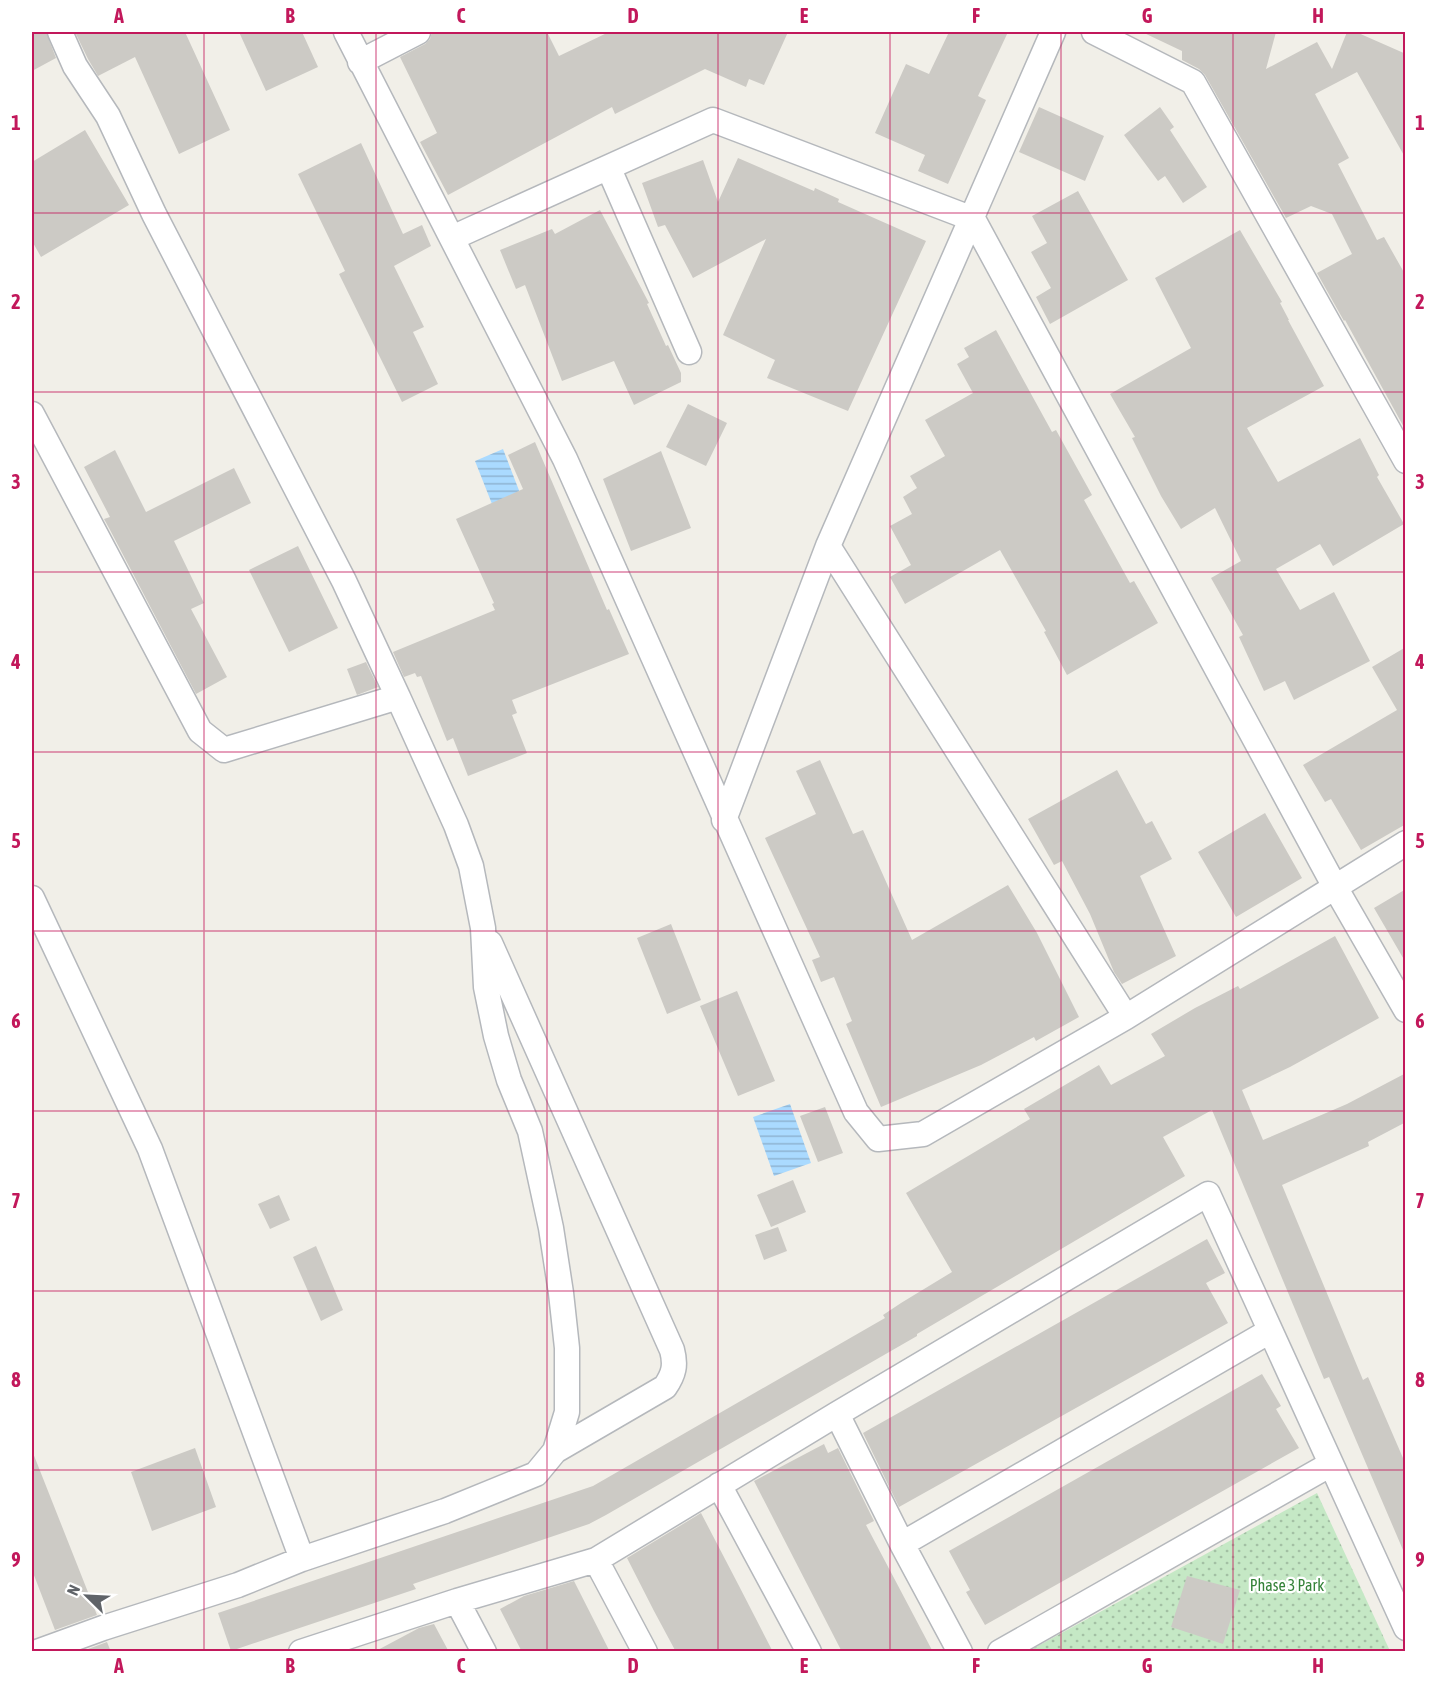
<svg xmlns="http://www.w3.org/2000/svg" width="1437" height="1683" font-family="'Asap Condensed',sans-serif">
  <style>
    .grass { fill: url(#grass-dots) }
    .water { fill: url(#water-rules) }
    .building { fill: #cccac5 }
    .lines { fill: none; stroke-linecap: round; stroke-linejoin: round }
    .street-casing { stroke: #b5b8bc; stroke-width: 27 }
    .street { stroke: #fff; stroke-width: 24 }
    .grid { fill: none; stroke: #c2185b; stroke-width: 1.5; stroke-opacity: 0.55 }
    .labels { text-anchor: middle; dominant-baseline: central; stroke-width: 4.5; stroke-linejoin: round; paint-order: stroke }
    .park-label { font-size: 16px; fill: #348238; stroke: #fff }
    .neatline { fill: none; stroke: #c2185b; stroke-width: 2 }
    .grid-label { font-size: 20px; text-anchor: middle; font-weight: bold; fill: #c2185b }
  </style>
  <defs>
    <pattern id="grass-dots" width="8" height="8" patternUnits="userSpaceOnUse" patternTransform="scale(1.5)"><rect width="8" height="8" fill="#c5e8c5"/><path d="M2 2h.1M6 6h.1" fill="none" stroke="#a3c0a4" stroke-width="1.8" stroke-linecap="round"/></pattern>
    <pattern id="water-rules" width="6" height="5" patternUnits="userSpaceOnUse" patternTransform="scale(1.5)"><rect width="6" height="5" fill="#aadaff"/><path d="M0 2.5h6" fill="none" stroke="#8eb4d2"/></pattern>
  </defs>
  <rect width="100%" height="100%" fill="#f1efe8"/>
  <!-- grass -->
  <path class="grass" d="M1317,1493L1390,1651L1027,1652Z"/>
  <!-- water -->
  <path class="water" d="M503,449L520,493L492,504L475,461Z
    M790,1104L811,1163L774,1176L753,1117Z"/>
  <!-- building -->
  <path class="building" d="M32,32H46L56,58L32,71Z
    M75,32H185L230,130L179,154L135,57L98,76L88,59Z
    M239,32H302L318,67L266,91Z
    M432,32H547L559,56L609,32H788L764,85L749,79L746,87L705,69L615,114L612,107L448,195L420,142L437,133L400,57L425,44L430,39Z
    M949,32H1008L978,96L986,100L948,184L918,171L925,155L875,133L906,64L929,74Z
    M1142,32H1276L1266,69L1317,42L1332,69L1347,32H1356L1406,54V159L1357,72L1315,94L1349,158L1338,164L1377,240L1384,237L1406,276V431L1345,320L1344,321L1317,273L1352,254L1332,214L1311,206L1286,218L1205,75L1199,69L1182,60V51Z
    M1039,107L1104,136L1085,181L1019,152Z
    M1160,107L1174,127L1170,130L1207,187L1183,203L1165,176L1158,181L1124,135Z
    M85,130L129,205L41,257L32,241V162Z
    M361,143L403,234L422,225L431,246L394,266L424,327L413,332L438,384L402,402L339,274L345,271L298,174Z
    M738,158L814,191L815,188L839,199L838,202L926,241L848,411L767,378L775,360L723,335L766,239L693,278L665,225L658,227L642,183L703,160L718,202Z
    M1078,191L1128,280L1050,324L1036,297L1051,288L1031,252L1047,243L1032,216Z
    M600,210L649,303L647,304L666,346L668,345L681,373V382L634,405L614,361L562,381L525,285L516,289L500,250L552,229L555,234Z
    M1240,230L1282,302L1280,303L1289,320H1288L1324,386L1247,428L1278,482L1360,438L1379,475L1377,477L1404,524L1333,566L1320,544L1276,569L1300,610L1334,592L1370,661L1294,700L1285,681L1264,691L1239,637L1243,635L1211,578L1241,561L1215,508L1181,529L1161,496L1132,438L1135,437L1110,394L1191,348L1155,278Z
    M996,330L1052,432L1056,430L1092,495L1084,500L1130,583L1134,581L1158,623L1067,675L1044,632L1046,631L1000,550L905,604L890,577L911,565L890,526L912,514L903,497L917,488L910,476L945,456L925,420L973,393L957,364L969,357L964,348Z
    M688,404L727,423L706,466L666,447Z
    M535,442L607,610L609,609L629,654L512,700L517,713L512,715L527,753L468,776L453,738L447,741L421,676L417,677L415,673L404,677L393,652L495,610L492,604L494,603L456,519L523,489L508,455Z
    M115,450L146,512L234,468L251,503L174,541L204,603L191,609L227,677L196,694L109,528L104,519L110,517L84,467Z
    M661,451L691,528L631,551L603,479Z
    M298,546L338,628L289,652L249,570Z
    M1406,647V824L1361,850L1331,799L1325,802L1303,765L1397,710L1372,667Z
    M366,662L378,687L357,695L347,669Z
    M820,760L853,834L863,830L912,940L1008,885L1037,933L1079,1017L1036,1041L1034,1037L981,1065L881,1107L846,1024L852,1021L834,977L821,982L812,960L820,957L765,838L816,814L796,771Z
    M1117,770L1146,824L1152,821L1172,859L1140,876L1176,956L1122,984L1114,972L1090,914L1062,861L1054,865L1028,819Z
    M1265,813L1302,878L1236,917L1198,852Z
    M1406,889V963L1374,908Z
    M671,924L701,1000L667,1014L637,938Z
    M1335,936L1379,1018L1290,1067L1242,1090L1263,1140L1347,1104L1406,1073V1122L1368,1142L1369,1146L1282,1185L1363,1380L1368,1377L1406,1465V1557L1329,1377L1324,1379L1212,1110L1163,1137L1185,1176L917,1334V1336L606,1515L589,1524L413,1584L416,1589L231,1651L218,1613L593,1486L885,1318L883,1315L901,1303L952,1272L906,1193L1030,1119L1024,1109L1099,1065L1111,1085L1165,1056L1151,1034L1195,1008L1238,986L1240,989Z
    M737,991L775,1081L738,1096L700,1006Z
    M825,1107L843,1153L818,1162L800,1116Z
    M793,1180L806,1212L771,1227L757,1195Z
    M279,1195L290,1220L270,1229L258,1204Z
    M778,1227L787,1251L764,1260L755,1235Z
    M1207,1239L1225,1273L1206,1283L1228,1323L899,1507L863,1433Z
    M316,1246L343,1310L321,1321L293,1257Z
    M1262,1374L1281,1406L1276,1409L1299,1448L985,1625L966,1592L970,1590L949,1551Z
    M824,1444L828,1453L838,1448L874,1521L866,1525L933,1652H842L754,1481Z
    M195,1448L216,1507L152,1531L131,1472Z
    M33,1453L97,1615L55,1630L32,1570V1454Z
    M701,1513L738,1584L773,1652H676L654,1611L627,1558Z
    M1187,1576L1240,1590L1223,1644L1171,1627Z
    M574,1581L610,1652H522L500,1609L524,1596Z
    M434,1624L449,1652H374L419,1628Z
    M107,1642L111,1652H80Z"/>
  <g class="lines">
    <!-- street casing -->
    <g class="street-casing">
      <path id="street" d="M346,32L565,459L856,1112L878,1139L923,1134L1126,1017L1406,843
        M1094,32L1193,82L1406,461
        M360,62L418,32
        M609,169L689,352
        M452,238L713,120L973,219L1335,887L1406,1010
        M32,414L200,731L224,750L398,697L344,581L154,214L108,116L75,66L60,32
        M828,546L1126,1017
        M724,820L828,546L1053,32
        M32,898L150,1149L302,1559L238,1585L103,1628L37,1652
        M490,943L672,1350C676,1365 674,1374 665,1387L555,1451
        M837,1414L902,1544L960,1652
        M719,1485L809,1652
        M902,1544L1270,1331
        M302,1559L445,1511L536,1474L555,1451L567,1412V1348L561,1293L551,1228L530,1131L509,1080L496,1036L486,987L483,928L471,866L456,825L398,697
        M596,1560L645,1652
        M457,1601L484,1652
        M301,1652L457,1601L596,1560L837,1414L1208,1194L1406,1628
        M1000,1652L1331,1464"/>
    </g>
    <!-- street -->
    <use href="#street" class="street"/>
  </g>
  <!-- grid -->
  <path class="grid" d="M204,32V1652M376,32V1652M547,32V1652M718,32V1652M890,32V1652M1061,32V1652M1233,32V1652M32,213H1406M32,392H1406M32,572H1406M32,752H1406M32,931H1406M32,1111H1406M32,1291H1406M32,1470H1406"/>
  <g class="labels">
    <!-- park labels -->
    <g class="park-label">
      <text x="1287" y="1585">Phase 3 Park</text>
    </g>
  </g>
  <!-- border -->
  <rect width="1437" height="1683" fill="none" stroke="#ffffff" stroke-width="66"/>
  <!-- north arrow -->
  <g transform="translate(87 1596) rotate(294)" stroke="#ffffff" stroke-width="4.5" paint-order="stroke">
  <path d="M0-4.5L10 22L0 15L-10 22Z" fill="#5f6368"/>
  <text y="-9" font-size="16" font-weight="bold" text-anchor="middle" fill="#5f6368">N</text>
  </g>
  <rect x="33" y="33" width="1371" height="1617" class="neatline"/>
  <g class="grid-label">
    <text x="119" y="23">A</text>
    <text x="290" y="23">B</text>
    <text x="461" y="23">C</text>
    <text x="633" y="23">D</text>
    <text x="804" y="23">E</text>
    <text x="976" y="23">F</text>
    <text x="1147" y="23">G</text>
    <text x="1318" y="23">H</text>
    <text x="16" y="130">1</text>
    <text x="1420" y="130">1</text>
    <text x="16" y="309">2</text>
    <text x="1420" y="309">2</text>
    <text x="16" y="489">3</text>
    <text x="1420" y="489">3</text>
    <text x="16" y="669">4</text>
    <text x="1420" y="669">4</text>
    <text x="16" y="848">5</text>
    <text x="1420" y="848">5</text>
    <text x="16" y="1028">6</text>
    <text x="1420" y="1028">6</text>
    <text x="16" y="1208">7</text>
    <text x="1420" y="1208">7</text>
    <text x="16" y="1387">8</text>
    <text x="1420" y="1387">8</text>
    <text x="16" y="1567">9</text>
    <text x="1420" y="1567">9</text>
    <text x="119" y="1673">A</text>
    <text x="290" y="1673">B</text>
    <text x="461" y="1673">C</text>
    <text x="633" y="1673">D</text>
    <text x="804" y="1673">E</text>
    <text x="976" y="1673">F</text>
    <text x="1147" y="1673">G</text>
    <text x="1318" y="1673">H</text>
  </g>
</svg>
